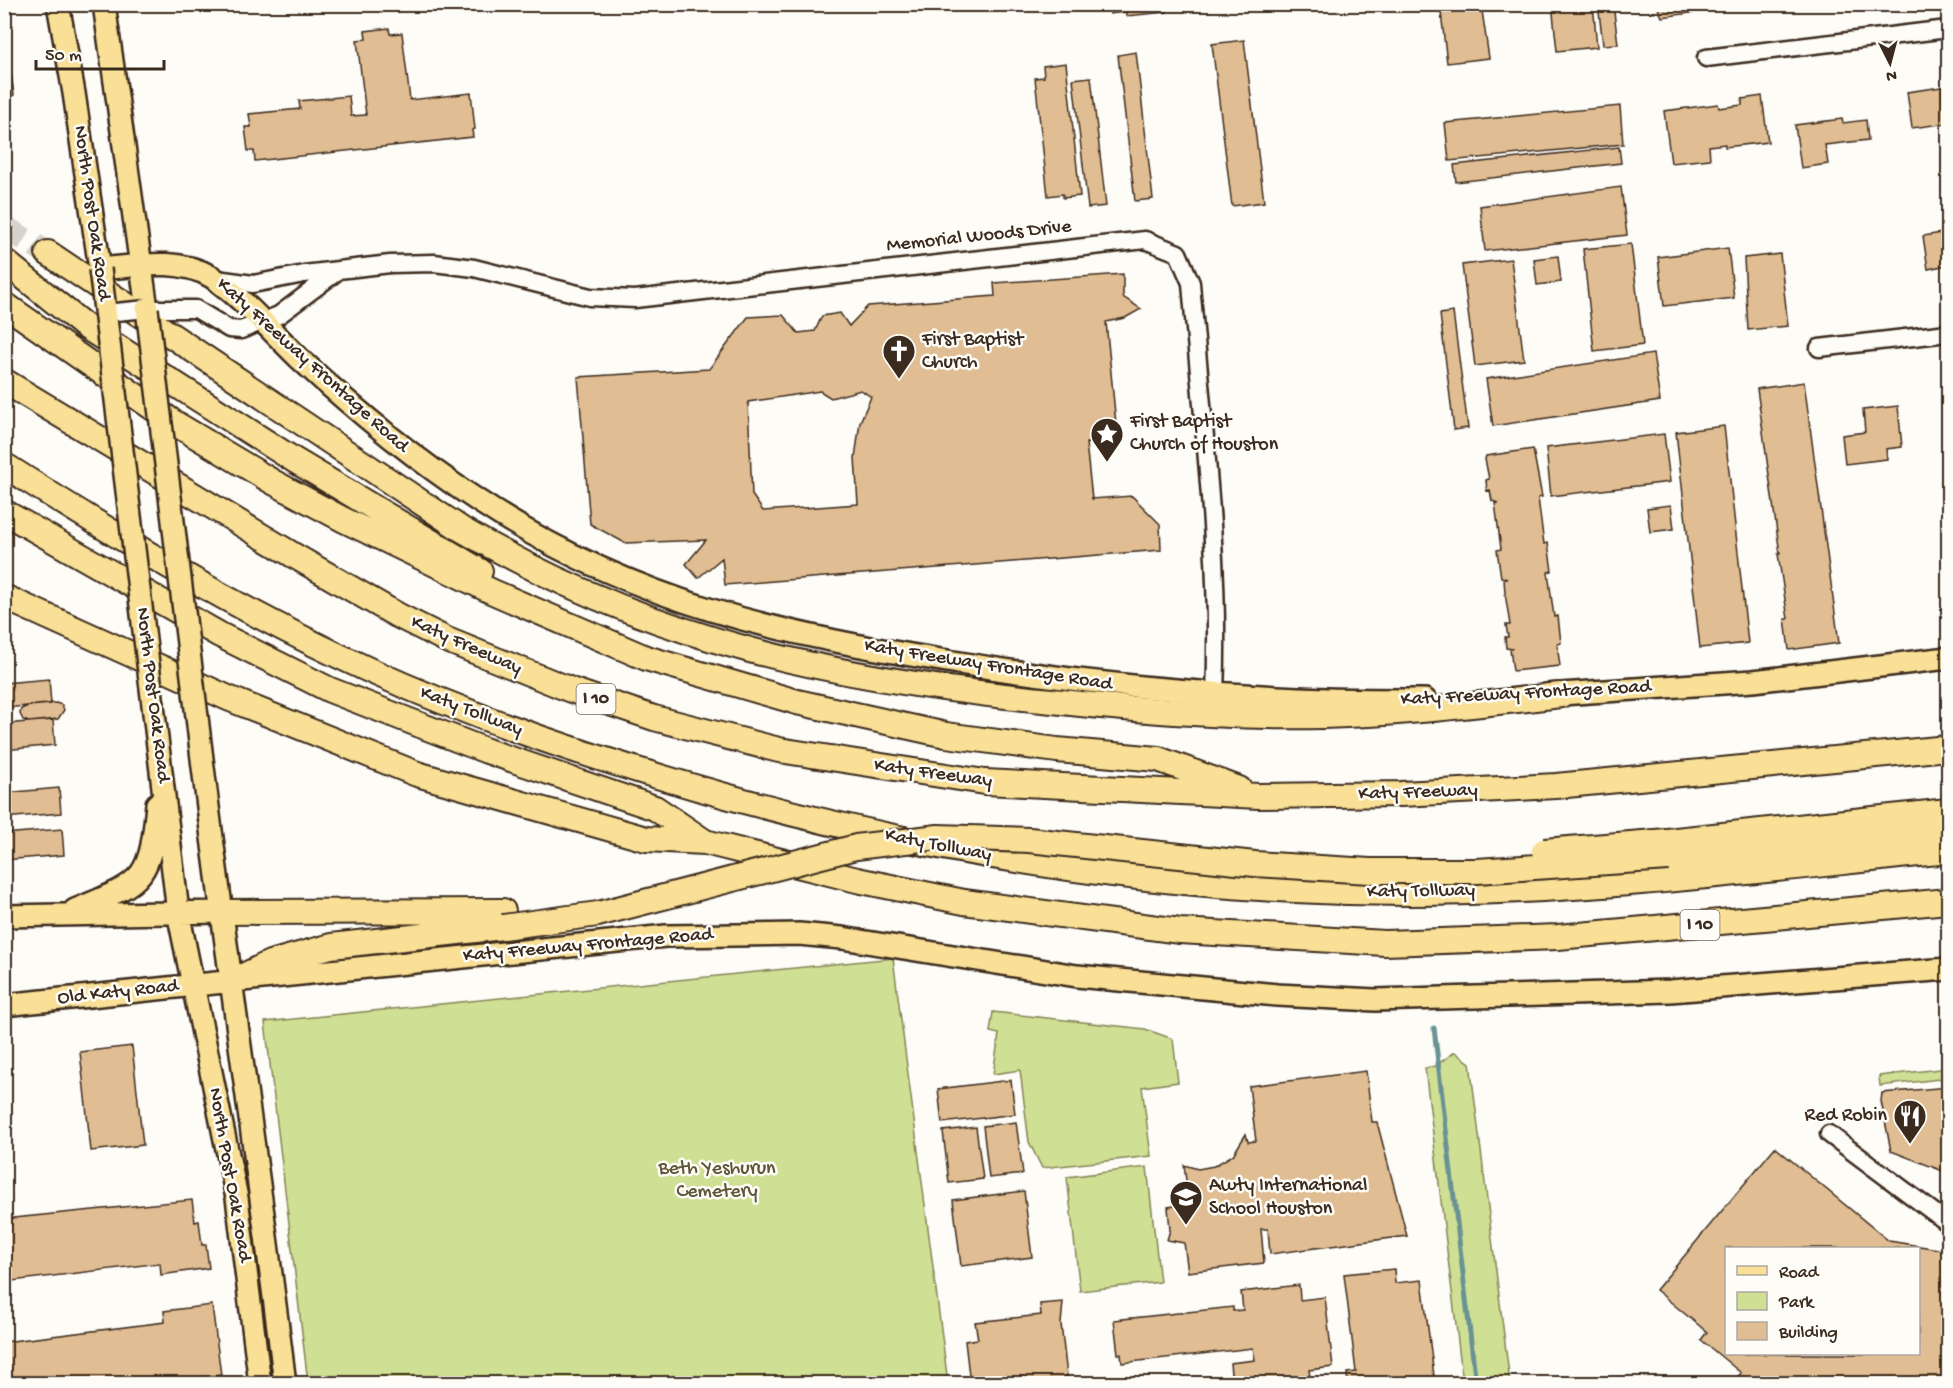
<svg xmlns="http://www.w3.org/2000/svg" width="1953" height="1388" font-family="'Gochi Hand',sans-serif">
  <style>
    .green { fill: #cfdf93; stroke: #858458; stroke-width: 1.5 }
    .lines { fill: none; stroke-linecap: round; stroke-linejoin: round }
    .stream { stroke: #699294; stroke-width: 5 }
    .building { fill: #e0bd92; stroke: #3b2a1e; stroke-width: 1.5; fill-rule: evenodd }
    .highway-tunnel { stroke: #d6d2cc; stroke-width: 24; stroke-dasharray: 24 12; stroke-linecap: butt }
    .minor-casing { stroke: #3b2a1e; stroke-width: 21 }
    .major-casing { stroke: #3b2a1e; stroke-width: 26 }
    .highway-casing { stroke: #3b2a1e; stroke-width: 28 }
    .minor { stroke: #fdfcf7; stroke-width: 16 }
    .major { stroke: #f9e096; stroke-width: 21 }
    .highway { stroke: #f9e096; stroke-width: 24 }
    .minor-bridge-casing { stroke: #3b2a1e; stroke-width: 21; stroke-linecap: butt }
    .major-bridge-casing { stroke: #3b2a1e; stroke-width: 26; stroke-linecap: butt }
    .highway-bridge-casing { stroke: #3b2a1e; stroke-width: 28; stroke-linecap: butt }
    .minor-bridge { stroke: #fdfcf7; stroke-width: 16 }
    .major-bridge { stroke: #f9e096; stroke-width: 21 }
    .highway-bridge { stroke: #f9e096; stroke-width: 24 }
    .labels { text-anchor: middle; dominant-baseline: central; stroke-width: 5; stroke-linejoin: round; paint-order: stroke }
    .shield { fill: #fdfcf7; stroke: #75695f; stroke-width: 1.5 }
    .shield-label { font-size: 18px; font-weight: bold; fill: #3b2a1e }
    .street-label { font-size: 20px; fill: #3b2a1e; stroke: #fdfcf7 }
    .poi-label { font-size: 20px; fill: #3b2a1e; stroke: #fdfcf7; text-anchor: start }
    .park-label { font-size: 20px; fill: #60573b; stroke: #fdfcf7 }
  </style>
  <rect width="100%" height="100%" fill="#fdfcf7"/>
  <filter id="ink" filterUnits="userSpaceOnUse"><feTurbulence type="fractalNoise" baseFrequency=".0167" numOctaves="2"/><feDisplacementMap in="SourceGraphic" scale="12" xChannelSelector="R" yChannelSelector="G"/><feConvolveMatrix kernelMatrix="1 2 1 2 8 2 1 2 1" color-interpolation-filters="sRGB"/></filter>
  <g filter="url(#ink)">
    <!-- green -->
    <path class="green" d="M893,958L948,1383H308L265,1022Z
      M993,1012L1145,1029L1173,1039L1178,1082L1142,1087L1151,1156L1042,1168L1029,1142L1020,1070L993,1074L999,1034L990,1032Z
      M1455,1052L1470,1063L1510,1383H1463L1425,1068L1435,1066Z
      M1948,1068V1078L1880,1086L1879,1076Z
      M1147,1167L1160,1282L1080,1291L1067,1177Z"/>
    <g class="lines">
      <!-- stream -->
      <path class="stream" d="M1434,1028L1476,1384"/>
    </g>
    <!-- building -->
    <path class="building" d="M1109,4H1166L1167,12L1126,16V12L1110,14Z
      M1440,4H1481L1489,58L1447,63Z
      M1552,4H1593L1597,47L1557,51Z
      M1598,4H1613L1618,44L1603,45Z
      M1656,4H1727L1719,9L1662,17Z
      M4,21L14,95L4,96Z
      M389,28L390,34L402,33L410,100L471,93L475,129L472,130L473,137L255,161L254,151H248L245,127H251L249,114L300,109L299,101L349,96L351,116L366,115L357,40L366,39L365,31Z
      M1244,40L1264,202L1232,206L1212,44Z
      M1136,52L1153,199L1135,201L1118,55Z
      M1066,63L1080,196L1063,198V194L1048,196L1035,78L1044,77L1043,66Z
      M1091,77L1106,206L1088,208L1073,79Z
      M1948,86V123L1912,128L1907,92Z
      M1762,96L1768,142L1725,147V144L1709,146L1710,159L1671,163L1664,111L1718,104L1719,108L1742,105V99Z
      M1620,106L1623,144L1449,161L1445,123Z
      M1842,119L1843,123L1866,120L1868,140L1825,145L1828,164L1801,168L1795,125Z
      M1619,147L1621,163L1456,182L1454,165Z
      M1621,187L1627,235L1485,251L1480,206Z
      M1948,232V273L1947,265L1928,269L1923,236Z
      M1631,244L1643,345L1594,351L1583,249Z
      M1728,248L1734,298L1664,306L1658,257Z
      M1780,254L1788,326L1748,330L1744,258Z
      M1558,256L1561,282L1537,285L1534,259Z
      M1511,259L1524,360L1475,366L1462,265Z
      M1123,274V297L1141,309L1125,318L1106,322L1118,444L1086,443L1092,499L1132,496L1160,524L1161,550L725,585L722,558L698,578L686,564L706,540L625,543L590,524L578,377L709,369L748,317L783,315L798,333L815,331L822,316L840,313L849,326L868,306L995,296L994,283ZM861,390L871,397L860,422L855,458L858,504L763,511L752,495L748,402L820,391L831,398Z
      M1453,312L1468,428L1454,430L1440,314Z
      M1653,354L1660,401L1493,426L1486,379Z
      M1804,382L1839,643L1789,650L1785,619H1788L1778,554H1780L1757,389Z
      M1945,403H1948V432H1947Z
      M1898,406L1902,447L1886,449L1887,459L1845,464L1842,435L1865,432L1863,410Z
      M1724,426L1748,643L1700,648L1676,432Z
      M1664,434L1670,482L1551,496L1546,448Z
      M1533,449L1542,497L1538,498L1544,544L1548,543L1552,571L1548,572L1554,617L1558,616L1561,643L1557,644L1560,666L1513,671L1510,649H1513L1506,648L1505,637H1508L1506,625H1510L1505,593L1504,579H1507L1501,577L1497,550L1501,549L1495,503H1498L1492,501L1490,490L1487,491L1486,480L1489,479L1485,459L1486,456Z
      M1671,505L1674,529L1650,532L1647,508Z
      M49,679L51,704L4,708V683Z
      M56,703L62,705L64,710L58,719L29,722L23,720L20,714L21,709L28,706Z
      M53,720L55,745L4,750V724Z
      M59,788L61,813L4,818V793Z
      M62,829L64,855L4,860V834Z
      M132,1046L143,1145L91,1151L80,1052Z
      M1366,1071L1372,1122H1377L1407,1236L1270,1254L1268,1229H1261L1264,1263L1188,1272L1184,1243L1167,1240L1170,1230L1168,1207L1189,1204L1184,1165L1198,1169L1214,1166L1233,1155L1246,1134L1248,1142L1256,1141L1249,1086Z
      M1011,1080L1015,1114L942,1123L938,1089Z
      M1948,1087V1173L1891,1151L1881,1101L1882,1093Z
      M1016,1122L1023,1174L989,1178L983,1126Z
      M976,1127L983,1179L949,1183L943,1131Z
      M1775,1147L1889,1241L1938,1249L1948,1256V1384H1743L1737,1378L1741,1373L1701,1340L1707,1332L1656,1290ZM1726,1248H1918V1354H1726Z
      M1024,1191L1032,1257L961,1266L953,1200Z
      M192,1200L195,1222L199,1221L202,1245H206L209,1268L161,1275L160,1263L4,1282V1219Z
      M1394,1269L1395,1283L1422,1280L1435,1384H1348L1347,1373L1356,1372L1344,1274Z
      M1299,1285L1300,1300L1325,1297L1333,1367L1309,1370L1311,1384H1232L1230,1363L1255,1360L1253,1348L1122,1363L1121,1354H1118L1114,1320L1233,1307V1311L1243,1310L1241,1292Z
      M1063,1302L1061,1324L1068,1384H970L965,1341L978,1339L975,1322L1041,1315L1040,1304Z
      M212,1305L221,1375L155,1384H4V1342L165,1322L164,1311Z"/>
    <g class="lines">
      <!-- highway-tunnel -->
      <path class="highway-tunnel" d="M4,227L48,253"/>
      <!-- minor casing -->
      <g class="minor-casing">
        <path id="minor" d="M1706,58L1948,29
          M216,279L253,284L304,274L390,264L434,263L474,268L590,297L635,299L1145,240L1178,253L1191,283C1202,419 1221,557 1215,694
          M147,309H196L229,329L241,330L279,315L335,273
          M1819,348L1948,333
          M1829,1134L1948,1223"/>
      </g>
      <!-- major casing -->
      <g class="major-casing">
        <path id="major" d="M58,4L74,93L100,269C137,266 178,257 212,277C245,300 271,331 300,359C356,411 413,458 477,500C632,603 786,636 966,664C1118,689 1271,701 1425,700
          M104,4L147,309
          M1546,695L1753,681L1948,658
          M153,705L178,912L237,1198L260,1384
          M197,717C223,940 258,1161 285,1384
          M75,910C145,881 150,881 157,804
          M4,916L221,912
          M4,1005L666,936L799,934L842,938L1077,976L1277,995L1375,1000L1670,991L1948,969"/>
      </g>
      <!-- highway casing -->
      <g class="highway-casing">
        <path id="highway" d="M48,253L461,529C655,643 841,681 1062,702C1149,711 1236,718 1323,716C1403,714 1482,704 1561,695
          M4,261L86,327L294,460L480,571
          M4,304L176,424L273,482L344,520L493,592L646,658L797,702L946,735L1057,750L1158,759L1239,789
          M4,381L293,555L397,615L447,640L571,690L654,718L779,750L985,782L1259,796L1401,794L1556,786L1948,748
          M4,465C122,540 241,612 369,670C490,725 616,766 744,801C961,859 1184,893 1409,893C1590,893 1769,869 1948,851
          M4,512L220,635L330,690L487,751L655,808L705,842L857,880L964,902L1180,931L1385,943L1558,937L1948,901
          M4,597L228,698L417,774L646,839L705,842
          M1667,841L1948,811
          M1668,858L1948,830
          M221,912L503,911
          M231,982L270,963L331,946L503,927"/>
      </g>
      <!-- minor -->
      <use href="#minor" class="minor"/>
      <!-- major -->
      <use href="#major" class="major"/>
      <!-- highway -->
      <use href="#highway" class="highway"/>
      <!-- minor-bridge casing -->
      <g class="minor-bridge-casing">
        <path id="minor-bridge" d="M105,313L147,309"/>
      </g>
      <!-- major-bridge casing -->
      <g class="major-bridge-casing">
        <path id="major-bridge" d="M100,269L153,705
          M147,309L197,717"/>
      </g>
      <!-- highway-bridge casing -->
      <g class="highway-bridge-casing">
        <path id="highway-bridge" d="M1544,851L1667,841
          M503,927L598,914L856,847L938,837L1029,840L1255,864L1370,871H1477L1668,858"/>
      </g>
      <!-- minor-bridge -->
      <use href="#minor-bridge" class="minor-bridge"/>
      <!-- major-bridge -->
      <use href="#major-bridge" class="major-bridge"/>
      <!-- highway-bridge -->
      <use href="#highway-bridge" class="highway-bridge"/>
    </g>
  </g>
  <!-- icons -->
  <defs>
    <g id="church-pin" transform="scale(1.725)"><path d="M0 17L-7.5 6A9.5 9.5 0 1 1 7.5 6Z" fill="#3b2a1e" stroke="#fdfcf7"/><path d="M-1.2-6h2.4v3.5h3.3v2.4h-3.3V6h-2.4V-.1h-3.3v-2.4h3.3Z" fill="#fff"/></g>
    <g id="sight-pin" transform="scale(1.725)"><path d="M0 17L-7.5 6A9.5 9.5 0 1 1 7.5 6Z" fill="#3b2a1e" stroke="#fdfcf7"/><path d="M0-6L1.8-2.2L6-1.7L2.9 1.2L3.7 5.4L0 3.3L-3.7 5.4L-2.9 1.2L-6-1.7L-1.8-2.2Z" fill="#fff"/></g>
    <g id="restaurant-pin" transform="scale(1.725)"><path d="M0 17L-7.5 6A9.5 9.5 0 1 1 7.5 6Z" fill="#3b2a1e" stroke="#fdfcf7"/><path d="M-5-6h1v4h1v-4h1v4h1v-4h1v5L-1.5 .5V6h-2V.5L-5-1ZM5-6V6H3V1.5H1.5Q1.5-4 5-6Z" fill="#fff"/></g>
    <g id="school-pin" transform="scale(1.725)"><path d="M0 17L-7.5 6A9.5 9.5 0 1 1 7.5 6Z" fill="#3b2a1e" stroke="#fdfcf7"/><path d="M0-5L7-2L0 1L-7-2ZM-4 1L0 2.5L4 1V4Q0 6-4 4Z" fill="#fff"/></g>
  </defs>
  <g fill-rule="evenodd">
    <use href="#church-pin" x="899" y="351"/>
    <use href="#sight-pin" x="1107" y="434"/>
    <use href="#restaurant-pin" x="1910" y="1116"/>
    <use href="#school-pin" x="1186" y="1197"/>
  </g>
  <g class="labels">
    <!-- shield labels -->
    <g class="shield">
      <rect x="576.5" y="684" width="39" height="30" rx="4.5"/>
      <rect x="1680.5" y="910" width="39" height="30" rx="4.5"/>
    </g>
    <g class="shield-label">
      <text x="596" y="699">I 10</text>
      <text x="1700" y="925">I 10</text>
    </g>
    <!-- street labels -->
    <g class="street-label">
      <text transform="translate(91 213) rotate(82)">North Post Oak Road</text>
      <text transform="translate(979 237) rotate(-6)">Memorial Woods Drive</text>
      <text transform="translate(312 366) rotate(42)">Katy Freeway Frontage Road</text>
      <text transform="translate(466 646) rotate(24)">Katy Freeway</text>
      <text transform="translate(988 666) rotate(9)">Katy Freeway Frontage Road</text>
      <text transform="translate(1526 694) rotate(-3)">Katy Freeway Frontage Road</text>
      <text transform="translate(152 695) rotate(83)">North Post Oak Road</text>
      <text transform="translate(471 712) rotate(21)">Katy Tollway</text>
      <text transform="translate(933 774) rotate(8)">Katy Freeway</text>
      <text transform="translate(1418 793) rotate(-2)">Katy Freeway</text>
      <text transform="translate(938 846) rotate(11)">Katy Tollway</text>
      <text transform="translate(1421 892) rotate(-1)">Katy Tollway</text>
      <text transform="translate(588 946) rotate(-5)">Katy Freeway Frontage Road</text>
      <text transform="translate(118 993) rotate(-6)">Old Katy Road</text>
      <text transform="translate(229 1175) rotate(80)">North Post Oak Road</text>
    </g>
    <!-- poi labels -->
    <g class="poi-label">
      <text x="922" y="340">First Baptist<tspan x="922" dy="23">Church</tspan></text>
      <text x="1130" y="422">First Baptist<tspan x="1130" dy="23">Church of Houston</tspan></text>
      <text x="1887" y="1116" text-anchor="end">Red Robin</text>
      <text x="1209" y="1186">Awty International<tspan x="1209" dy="23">School Houston</tspan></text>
    </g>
    <!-- park labels -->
    <g class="park-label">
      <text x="717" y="1169">Beth Yeshurun<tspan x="717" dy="23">Cemetery</tspan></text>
    </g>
  </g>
  <!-- margin -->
  <rect width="1953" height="1388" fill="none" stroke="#fdfcf7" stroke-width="24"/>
  <rect x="12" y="12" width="1929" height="1364" fill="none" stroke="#3b2a1e" stroke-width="2" filter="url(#ink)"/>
  <!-- legend -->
  <rect x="1725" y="1247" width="195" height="108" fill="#fdfcf7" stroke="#afa8a0" stroke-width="1.5"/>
  <rect x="1737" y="1266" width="30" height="9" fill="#f9e096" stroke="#afa8a0" stroke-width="1.5"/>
  <text x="1779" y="1277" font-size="18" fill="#3b2a1e">Road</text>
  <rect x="1737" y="1292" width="30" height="18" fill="#cfdf93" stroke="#afa8a0" stroke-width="1.5"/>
  <text x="1779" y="1307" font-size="18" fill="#3b2a1e">Park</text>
  <rect x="1737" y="1322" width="30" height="18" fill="#e0bd92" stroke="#afa8a0" stroke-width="1.5"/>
  <text x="1779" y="1337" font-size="18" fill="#3b2a1e">Building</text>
  <!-- north arrow -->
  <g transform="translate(1890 63) rotate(174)" stroke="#fdfcf7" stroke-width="4.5" paint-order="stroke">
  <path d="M0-4.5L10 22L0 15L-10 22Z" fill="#3b2a1e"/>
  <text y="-9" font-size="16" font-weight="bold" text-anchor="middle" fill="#3b2a1e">N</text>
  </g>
  <!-- scale -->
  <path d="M36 60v9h128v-9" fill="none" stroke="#3b2a1e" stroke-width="3"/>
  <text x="45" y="60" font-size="18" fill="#3b2a1e" stroke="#fdfcf7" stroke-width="4.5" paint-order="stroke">50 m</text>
</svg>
